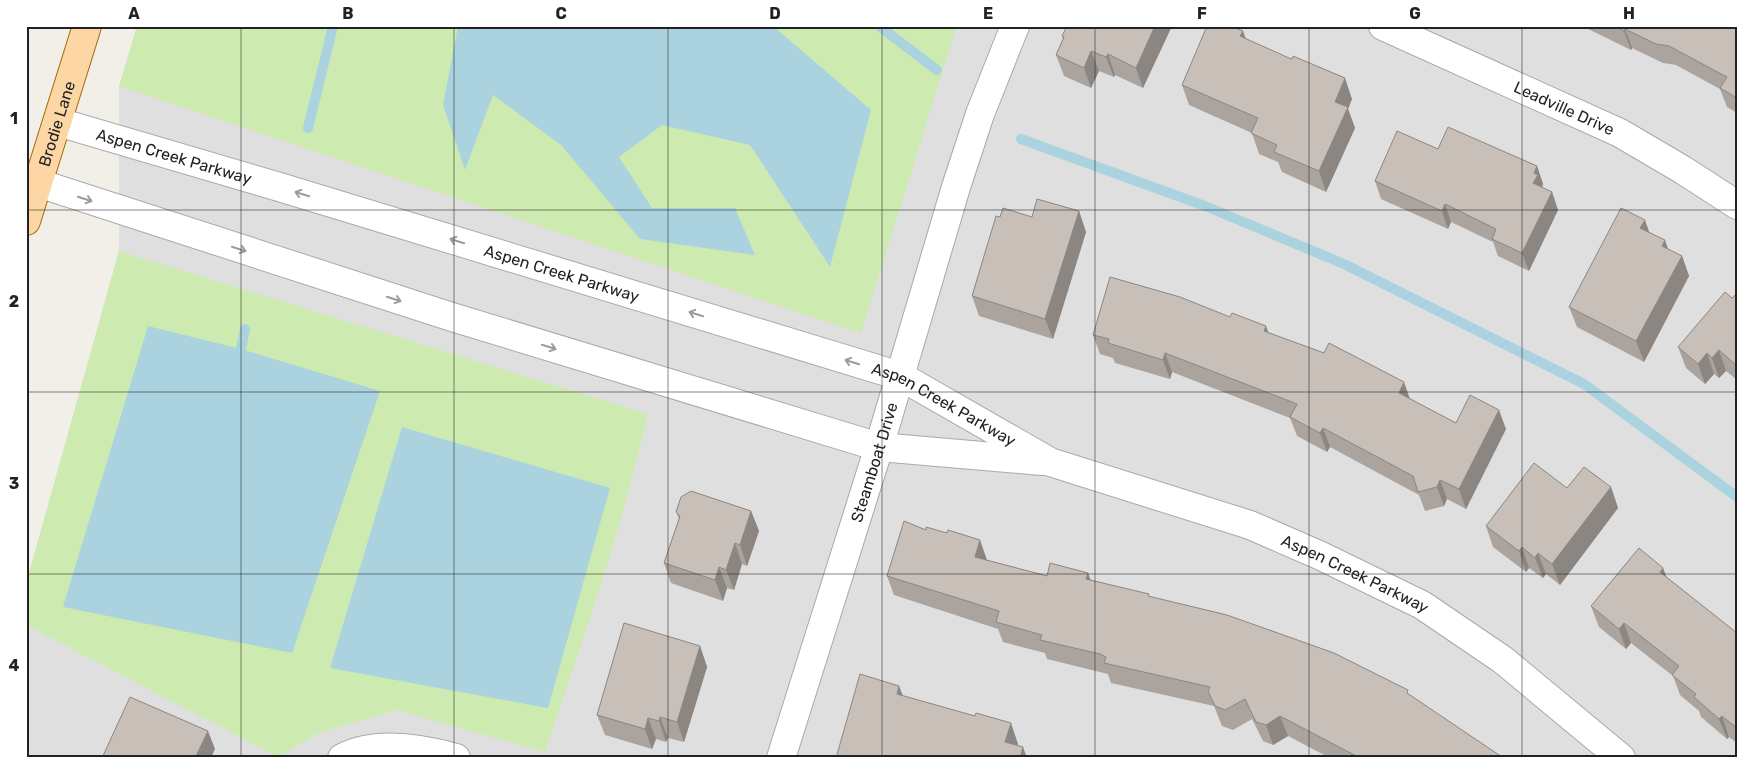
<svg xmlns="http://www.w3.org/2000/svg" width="1763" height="784" font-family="Rubik,sans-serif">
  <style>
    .residential { fill: #e0dfdf }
    .grass { fill: #cdebb0 }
    .water { fill: #aad3df }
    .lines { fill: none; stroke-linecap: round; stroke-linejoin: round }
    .stream { stroke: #aad3df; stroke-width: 10 }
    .minor-casing { stroke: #a9a9a9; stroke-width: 30 }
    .major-casing { stroke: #a06b00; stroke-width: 30 }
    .minor { stroke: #fff; stroke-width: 28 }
    .major { stroke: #fcd6a4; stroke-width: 28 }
    .wall { fill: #aba49e }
    .shaded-wall { fill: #8b8681 }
    .building { fill: #c7bfb8; stroke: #8b8681 }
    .oneway { stroke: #9c9c9c }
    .grid { fill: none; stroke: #222; stroke-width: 1; stroke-opacity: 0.55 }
    .labels { text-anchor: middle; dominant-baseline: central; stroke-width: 5; stroke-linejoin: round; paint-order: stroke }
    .street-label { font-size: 16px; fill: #222; stroke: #fff }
    .neatline { fill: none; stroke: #222; stroke-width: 2 }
    .grid-label { font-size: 16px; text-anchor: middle; font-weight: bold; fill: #222 }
  </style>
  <rect width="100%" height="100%" fill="#f2efe9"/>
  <!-- residential -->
  <path class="residential" d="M137,26H1737V758H26V584L119,251V86Z"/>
  <!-- grass -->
  <path class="grass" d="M137,26H957L861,333L119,86Z
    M119,251L648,414C622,529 583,640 545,752L396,710L319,733L278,757L26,625V584Z"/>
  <!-- water -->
  <path class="water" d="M458,26H773L871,110L830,267L750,145L662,125L619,157L652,208H735L755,255L640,239L561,145L493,95L465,170L443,105Z
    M148,326L241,349L380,391L292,653L63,607Z
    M402,427L610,488L548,708L330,668Z"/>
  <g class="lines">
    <!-- stream -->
    <path class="stream" d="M879,26L937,70
      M308,128L333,26
      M1021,139L1205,206L1344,264L1584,384L1737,497
      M242,361L241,349L245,329"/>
    <!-- minor casing -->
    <g class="minor-casing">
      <g id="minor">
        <path id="s1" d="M1383,26L1620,133L1683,170L1737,205"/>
        <path id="s2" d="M58,122L276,186L900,376L1050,462L1250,525L1319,555L1422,605L1503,660L1621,758"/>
        <path d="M38,183L452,317L879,447L1042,461"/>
        <path d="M342,758C376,740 421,748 456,758"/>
        <path id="s3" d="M781,758L879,447L956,187L980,114L1015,26"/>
      </g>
    </g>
    <!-- major casing -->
    <g class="major-casing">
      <g id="major">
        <path id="s4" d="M26,221L87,26"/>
      </g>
    </g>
    <!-- minor -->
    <use href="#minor" class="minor"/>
    <!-- major -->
    <use href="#major" class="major"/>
  </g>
  <!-- wall -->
  <path class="wall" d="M1067,26H1172L1143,88L1115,75L1114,77L1099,71L1091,88L1064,76L1056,55L1063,39L1062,36Z
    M1582,26H1737V113L1727,107L1720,89L1676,65L1663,63L1632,48L1631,50Z
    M1243,31L1246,39L1352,99L1348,109L1355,128L1326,192L1282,172L1278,162L1259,154L1252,133L1189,105L1182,85Z
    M1438,149L1537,166L1543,184L1542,187L1552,192L1558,210L1529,271L1498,256L1493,242L1451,222L1448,229L1381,199L1375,181Z
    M1079,211L1086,232L1053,339L979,316L972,296L1000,217H1032Z
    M1649,233L1668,249L1682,256L1689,276L1644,362L1577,327L1569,307Z
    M1737,295V380L1726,371L1719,378L1714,374L1705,384L1686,368L1678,347L1732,298Z
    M1268,332L1410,399L1456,423L1506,429L1466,509L1447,499L1444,506L1425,511L1419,495L1330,447L1327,452L1297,436L1290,418L1172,372L1170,379L1115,363L1113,358L1100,354L1093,335Z
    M1611,487L1618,508L1560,585L1546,574L1543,578L1529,568L1526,572L1493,547L1486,526L1567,488Z
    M751,511L759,531L747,566L742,564L734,590L727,588L723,601L671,583L664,563L679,519L676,512Z
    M926,530L947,533L987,560L1047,576L1088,573L1090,580L1150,597L1410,695L1502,758H1330L1288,736L1273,745L1263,741L1252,719L1233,730L1222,726L1214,706L1111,683L1108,674L1047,659L1045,653L1003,642L998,629L894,595L887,576Z
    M1663,568L1666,577L1737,633V743L1729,737L1727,739L1701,717L1699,711L1680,695L1673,676L1631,643L1626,649L1599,627L1591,606Z
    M700,646L707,667L684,742L668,738L666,742L656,739L652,749L605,735L597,715Z"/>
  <!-- shaded-wall -->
  <path class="shaded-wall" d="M1155,26H1172L1143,88L1136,68Z
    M1625,29L1632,48L1631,50L1624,31Z
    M1243,31L1250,51L1240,36Z
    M1091,51L1099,71L1091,88L1084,68Z
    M1108,54L1115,75L1114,77L1106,57Z
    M1345,78L1352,99L1348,109L1355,128L1326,192L1319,171L1335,102Z
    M1537,166L1543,184L1542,187L1544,192L1533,183L1534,173Z
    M1552,192L1558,210L1529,271L1522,253Z
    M1445,204L1451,222L1448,229L1442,211Z
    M1079,211L1086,232L1053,339L1045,319Z
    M1645,220L1652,240L1640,228Z
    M1665,240L1672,260L1662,246Z
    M1682,256L1689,276L1644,362L1636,341Z
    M1266,326L1273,345L1264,331Z
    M1719,350L1726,371L1719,378L1712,358Z
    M1165,353L1172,372L1170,379L1163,360Z
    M1707,353L1714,374L1705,384L1698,364Z
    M1404,382L1411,402L1399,393Z
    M1499,410L1506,429L1466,509L1459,489Z
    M1323,428L1330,447L1327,452L1320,433Z
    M1440,480L1447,499L1444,506L1437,487Z
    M1611,487L1618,508L1560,585L1552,564Z
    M751,511L759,531L747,566L740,545Z
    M980,540L987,560L975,557Z
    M735,543L742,564L734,590L726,570Z
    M1522,547L1529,568L1526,572L1519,551Z
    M1538,553L1546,574L1543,578L1535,558Z
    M719,567L727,588L723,601L715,580Z
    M1663,568L1671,589L1660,572Z
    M1088,573L1095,592L1086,579Z
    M1624,623L1631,643L1626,649L1619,629Z
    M700,646L707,667L684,742L677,722Z
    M899,686L907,706L897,694Z
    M1280,716L1288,736L1273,745L1266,725Z
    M1722,716L1729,737L1727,739L1719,719Z
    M660,717L668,738L666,742L659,721Z
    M648,718L656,739L652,749L645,729Z
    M1011,723L1018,744L1014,758L1005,742Z
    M208,731L215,749L211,758H195Z
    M1023,747L1027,758H1020Z"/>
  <!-- building -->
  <path class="building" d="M1067,26H1155L1136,68L1108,54L1106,57L1091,51L1084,68L1056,55L1064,37L1062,36Z
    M1207,26H1231L1243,31L1240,36L1289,58L1292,59L1293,56L1345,78L1335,102L1348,107L1319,171L1274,152L1277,145L1251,133L1258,118L1182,85Z
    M1615,26H1737V98L1720,88L1727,77L1669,46L1656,44L1625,29L1624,31Z
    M1448,127L1537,166L1534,173L1538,175L1533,183L1552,192L1522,253L1492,239L1496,229L1445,204L1442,211L1375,181L1397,131L1438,149Z
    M1037,199L1079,211L1045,319L972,296L996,216L1000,217L1003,208L1032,217Z
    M1621,208L1645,220L1640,228L1665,240L1662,246L1682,256L1636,341L1569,307Z
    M1110,277L1180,297L1230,317L1232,313L1266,326L1264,331L1324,353L1329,343L1404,382L1399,393L1456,423L1470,395L1499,410L1459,489L1440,480L1437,487L1418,492L1413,476L1323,428L1320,433L1290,417L1297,404L1165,353L1163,360L1108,343L1109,339L1093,335Z
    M1725,292L1732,298L1736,294L1737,295V366L1719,350L1712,358L1707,353L1698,364L1678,347Z
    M1534,463L1567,488L1584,467L1611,487L1552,564L1538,553L1535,558L1522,547L1519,551L1486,526Z
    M691,491L751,511L740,545L735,543L726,570L719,567L715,580L664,563L680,516L676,512L681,497Z
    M904,521L926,530V527L947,533L948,530L980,540L975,557L1047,576L1050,563L1088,573L1086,579L1149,594L1148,596L1227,615L1334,653L1408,690L1407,693L1502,757L1360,758L1280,716L1266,725L1256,722L1245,699L1225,710L1215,706L1208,691L1210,687L1104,663L1106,657L1100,654L1040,640L1042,635L996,622L999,611L887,576Z
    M1639,548L1663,568L1660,572L1737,633V728L1722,716L1719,719L1694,697L1696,694L1672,675L1679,666L1624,623L1619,629L1591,606Z
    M624,623L700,646L677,722L660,717L659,721L648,718L645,729L597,715Z
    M860,674L899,686L897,694L975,716L976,713L1011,723L1005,742L1023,747L1020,758H836Z
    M130,697L208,731L195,758H102Z"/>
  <!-- one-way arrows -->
  <defs><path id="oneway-shaft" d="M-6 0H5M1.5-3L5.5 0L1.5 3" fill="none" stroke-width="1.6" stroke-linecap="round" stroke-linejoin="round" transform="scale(1.25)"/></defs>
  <g class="oneway">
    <use href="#oneway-shaft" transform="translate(302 194) rotate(-163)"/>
    <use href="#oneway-shaft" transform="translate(85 199) rotate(18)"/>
    <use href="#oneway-shaft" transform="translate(457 241) rotate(-163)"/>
    <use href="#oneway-shaft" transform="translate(239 249) rotate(18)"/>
    <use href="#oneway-shaft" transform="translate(394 299) rotate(18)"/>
    <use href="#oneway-shaft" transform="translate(696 314) rotate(-163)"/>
    <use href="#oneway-shaft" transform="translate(549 347) rotate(17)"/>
    <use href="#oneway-shaft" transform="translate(852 362) rotate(-163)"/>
  </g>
  <!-- grid -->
  <path class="grid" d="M241,26V758M454,26V758M668,26V758M882,26V758M1095,26V758M1309,26V758M1522,26V758M26,210H1737M26,392H1737M26,574H1737"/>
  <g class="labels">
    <!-- street labels -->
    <g class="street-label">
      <text stroke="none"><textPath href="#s1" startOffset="199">Leadville Drive</textPath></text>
      <text stroke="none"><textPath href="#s4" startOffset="102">Brodie Lane</textPath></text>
      <text stroke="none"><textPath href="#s2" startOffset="121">Aspen Creek Parkway</textPath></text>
      <text stroke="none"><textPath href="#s2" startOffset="526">Aspen Creek Parkway</textPath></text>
      <text stroke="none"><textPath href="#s2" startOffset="931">Aspen Creek Parkway</textPath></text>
      <text stroke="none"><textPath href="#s3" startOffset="310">Steamboat Drive</textPath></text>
      <text stroke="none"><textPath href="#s2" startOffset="1378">Aspen Creek Parkway</textPath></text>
    </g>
  </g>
  <!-- border -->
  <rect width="1763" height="784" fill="none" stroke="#ffffff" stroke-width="55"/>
  <rect x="28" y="28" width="1708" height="728" class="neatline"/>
  <g class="grid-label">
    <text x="134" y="19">A</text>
    <text x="348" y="19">B</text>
    <text x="561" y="19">C</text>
    <text x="775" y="19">D</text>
    <text x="988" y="19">E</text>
    <text x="1202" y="19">F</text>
    <text x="1415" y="19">G</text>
    <text x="1629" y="19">H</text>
    <text x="14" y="124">1</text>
    <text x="14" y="307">2</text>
    <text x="14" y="489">3</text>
    <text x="14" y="671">4</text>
  </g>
</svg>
